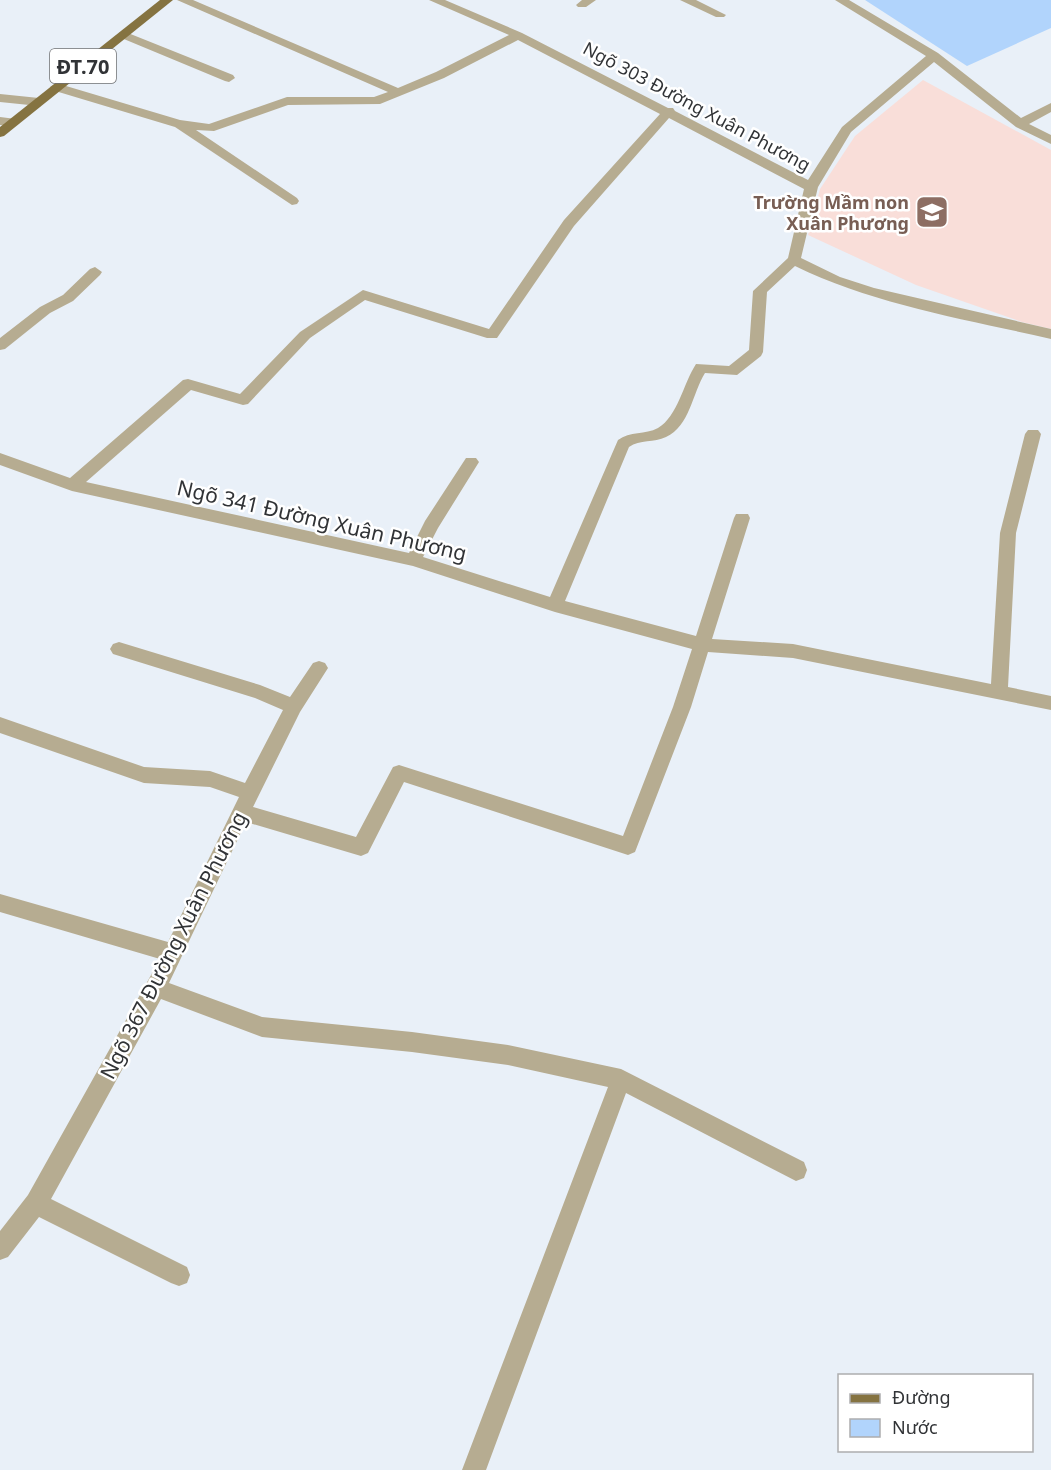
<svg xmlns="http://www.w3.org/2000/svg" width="1051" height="1470" font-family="'Noto Sans',sans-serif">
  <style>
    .education { fill: #f9ded9 }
    .water { fill: #b1d4fc }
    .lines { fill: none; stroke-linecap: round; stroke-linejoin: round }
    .minor { fill: #b6ac91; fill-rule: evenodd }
    .major { fill: #857341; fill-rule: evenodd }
    .labels { text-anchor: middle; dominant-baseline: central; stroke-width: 5; stroke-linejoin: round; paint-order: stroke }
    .far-street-label { font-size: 18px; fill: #313336; stroke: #fff }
    .far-education-label { font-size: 18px; font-weight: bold; fill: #785e54; stroke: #fff; text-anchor: end }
    .shield { fill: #fff; stroke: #6f7072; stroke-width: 1.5 }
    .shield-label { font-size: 20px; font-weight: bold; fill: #313336 }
    .street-label { font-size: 21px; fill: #313336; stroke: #fff }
  </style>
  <rect width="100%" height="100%" fill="#e9f0f8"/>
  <!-- education -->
  <path class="education" d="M923,80L1051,150V329L1022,322L916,285L808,235L820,189L855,136Z"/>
  <!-- water -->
  <path class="water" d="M865,0H1051V28L967,66Z"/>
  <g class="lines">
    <!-- minor -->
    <path class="minor" d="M177,0H193L398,88L436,72L509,35L429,0H445L522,33L668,108H673L675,111L808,180L842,127L926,56L835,0H849L938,53L1021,118L1051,103V112L1029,124L1051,135V144L1016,127L934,62L851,132L818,187L801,258L840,277L874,288L1051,329V339C965,319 875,305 795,266L767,292L763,352L761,356L737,375L705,373C692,394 690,426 666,437C654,443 640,439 629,447L565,601L696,636L734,518L736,514H748L750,518L712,639L793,644L991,684L1000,533L1025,434L1028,430H1038L1041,434L1016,533L1008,687L1051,696V710L793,658L708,652L691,707L635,852L628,855L404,782L368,853L361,856L246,822L169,983L262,1017L412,1032L508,1045L621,1069L804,1162L807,1170L804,1178L796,1181L626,1093L486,1470H462L608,1087L508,1065L412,1052L262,1037L161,999L51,1199L187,1267L190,1275L187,1283L179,1286L171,1283L39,1217L8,1257L0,1260V1231L28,1195L160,959L0,912V894L168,942L239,797L210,787L144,783L0,733V717L144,767L210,771L245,783L283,710L255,698L113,654L110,649L113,644L119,642L260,685L290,697L313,663L319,661L325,663L328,668L300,712L253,807L356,837L393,767L399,765L623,836L673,707L692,649L555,612L413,566L72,491L0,465V453L70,478L183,380L188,379L240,394L300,332L363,290L489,329L564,220L660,114L518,40L444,78L380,104L288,105L214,131L196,130L297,198L299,201L297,204L292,205L175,127L52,90L50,87L56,83L180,120L209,124L287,97H374L388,92ZM669,118L804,189L788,258L753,291L749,350L729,366L696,364C683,384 678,416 658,428C645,435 630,431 618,440L550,597L423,557L438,528L479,462L476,458H466L425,521L409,553L86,482L191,390L243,405L248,404L310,338L365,300L487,338H497L574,226Z
      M582,0H596L586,7H578L576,5Z
      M680,0H696L726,15L724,17H716Z
      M123,31L233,75L235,78L229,82L225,81L119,37V33Z
      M0,94L39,98L45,102L39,106L0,102Z
      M0,117L16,119L18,122L12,126L0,125Z
      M95,267L102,272L100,275L73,301L50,313L5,349L0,350V338L40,307L63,295L90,269Z"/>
    <!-- major -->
    <path class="major" d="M160,0H173L4,136L0,137V127Z"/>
  </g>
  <!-- icons -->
  <defs>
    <g id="school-square" transform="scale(1.725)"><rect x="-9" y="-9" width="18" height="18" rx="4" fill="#8d6e63" stroke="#fff"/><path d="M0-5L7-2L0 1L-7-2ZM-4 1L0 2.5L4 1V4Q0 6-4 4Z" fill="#fff"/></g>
  </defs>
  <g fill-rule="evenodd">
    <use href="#school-square" x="932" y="212"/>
  </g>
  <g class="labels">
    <!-- far-street labels -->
    <g class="far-street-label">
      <text transform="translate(697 106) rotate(28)">Ngõ 303 Đường Xuân Phương</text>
    </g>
    <!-- far-education labels -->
    <g class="far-education-label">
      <text x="909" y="202">Trường Mầm non<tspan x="909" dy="21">Xuân Phương</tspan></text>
    </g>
    <!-- shield labels -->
    <rect class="shield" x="50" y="49" width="66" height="34" rx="4.5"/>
    <g class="shield-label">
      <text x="83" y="66">ĐT.70</text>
    </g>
    <!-- street labels -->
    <g class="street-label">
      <text transform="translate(322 520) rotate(13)">Ngõ 341 Đường Xuân Phương</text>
      <text transform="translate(173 945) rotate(-63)">Ngõ 367 Đường Xuân Phương</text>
    </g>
  </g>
  <!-- legend -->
  <rect x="838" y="1374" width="195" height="78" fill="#ffffff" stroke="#adadaf" stroke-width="1.5"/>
  <rect x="850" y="1394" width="30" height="9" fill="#857341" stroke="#adadaf" stroke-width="1.5"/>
  <text x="892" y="1404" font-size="18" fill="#313336">Đường</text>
  <rect x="850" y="1419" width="30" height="18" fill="#b1d4fc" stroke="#adadaf" stroke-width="1.5"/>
  <text x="892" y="1434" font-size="18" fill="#313336">Nước</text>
</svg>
